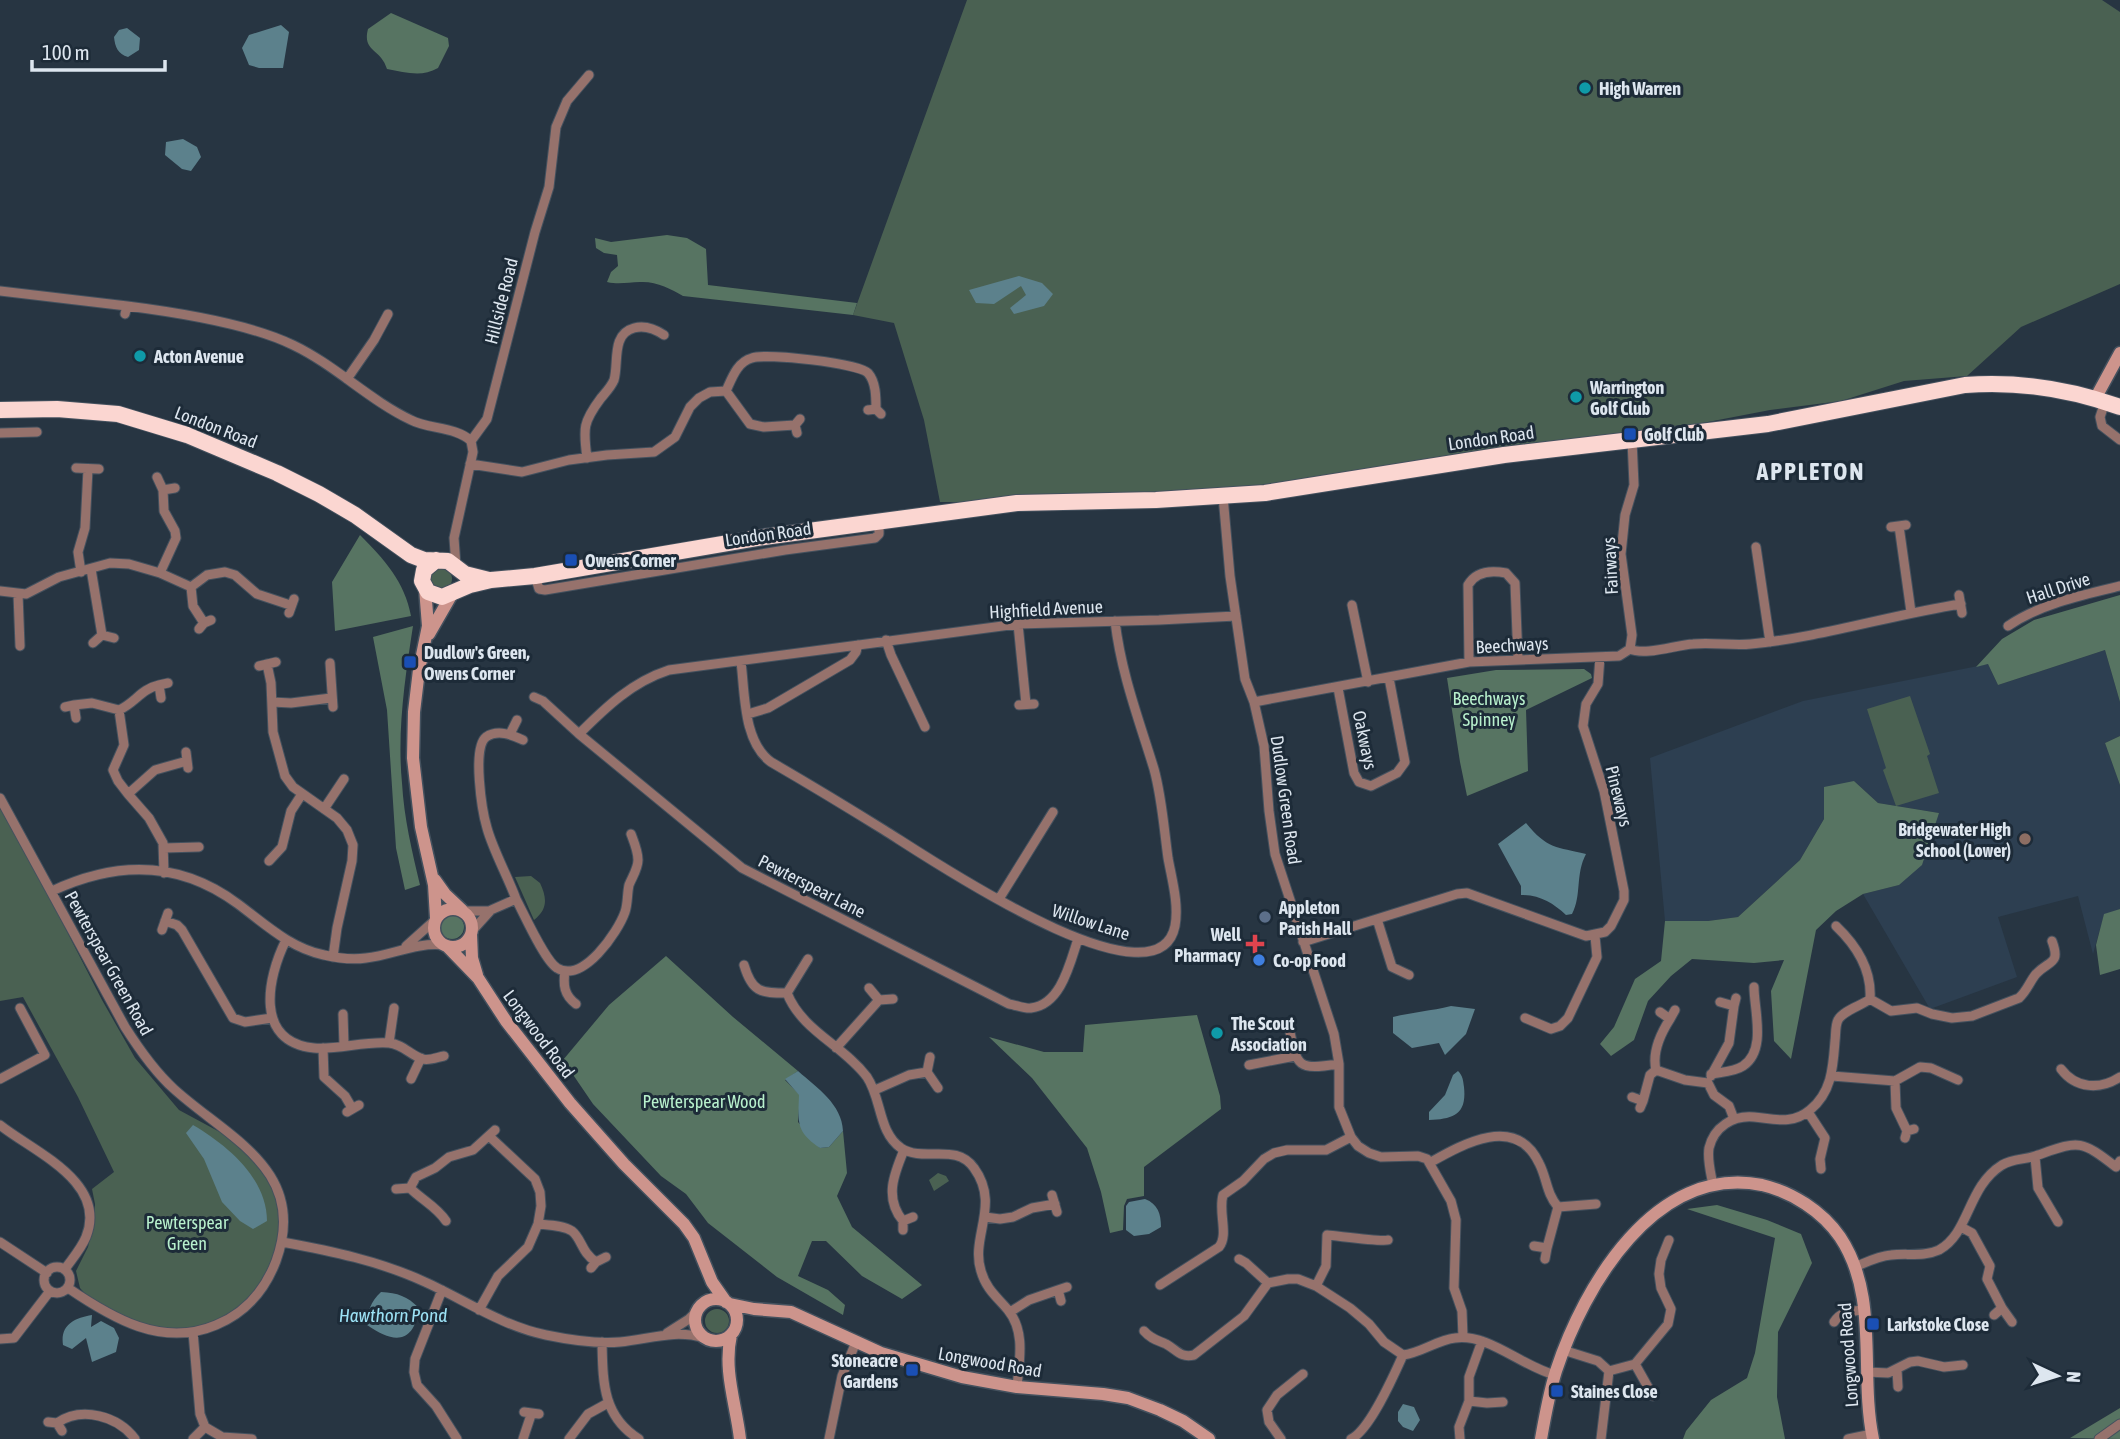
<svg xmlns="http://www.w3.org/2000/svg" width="2120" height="1439" font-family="'Asap Condensed',sans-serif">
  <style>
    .built { fill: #2d3f51 }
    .green { fill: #4a6152 }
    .forest { fill: #577462 }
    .water { fill: #5c818c }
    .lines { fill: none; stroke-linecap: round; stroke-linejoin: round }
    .street-casing { stroke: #44515e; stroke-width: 11 }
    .secondary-casing { stroke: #44515e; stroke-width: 15 }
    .highway-casing { stroke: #44515e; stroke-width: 18 }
    .street { stroke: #96726c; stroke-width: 9 }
    .secondary { stroke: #cd948c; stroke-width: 12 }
    .highway { stroke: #fbd6d1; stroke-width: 16 }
    .culture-dot { fill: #0f9aa8; stroke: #1d2b38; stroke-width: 2.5 }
    .transit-dot { fill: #1a4fb4; stroke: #1d2b38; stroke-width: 2.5 }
    .education-dot { fill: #8d6e63; stroke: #1d2b38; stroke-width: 2.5 }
    .service-dot { fill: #5c6f8a; stroke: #1d2b38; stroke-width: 2.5 }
    .health-dot { fill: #e0444e; stroke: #1d2b38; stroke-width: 2.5 }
    .shop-dot { fill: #3f7fe0; stroke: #1d2b38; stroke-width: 2.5 }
    .labels { text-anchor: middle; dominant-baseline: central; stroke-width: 6; stroke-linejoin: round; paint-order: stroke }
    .poi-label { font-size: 18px; font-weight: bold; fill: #dde6ef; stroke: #1d2b38; text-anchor: start }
    .street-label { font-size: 18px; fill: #dde6ef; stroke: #1d2b38 }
    .park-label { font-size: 18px; fill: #b8f0cd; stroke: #1d2b38 }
    .water-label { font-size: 19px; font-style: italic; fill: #9ce2f5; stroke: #1d2b38 }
    .district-label { font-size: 24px; font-weight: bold; letter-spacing: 2px; fill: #dde6ef; stroke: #1d2b38 }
  </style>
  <rect width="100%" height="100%" fill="#273542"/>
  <!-- built -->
  <path class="built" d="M2105,650L2120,702V736L2105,743L2120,785V909L2104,915L2093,954L2078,896L1998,917L2017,977L1930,1009L1863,894L1899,885L1939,813L1878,803L1854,781L1824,819L1800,860L1738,917L1708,921H1665L1650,758L1803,701L1988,664L1998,685Z"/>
  <!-- green -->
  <path class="green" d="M967,0H2102L2120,12V284L2021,327L1967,376L1904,381L1841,401L1770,410L1599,443L1341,482L1037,502H940L924,420L894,323L853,315Z
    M430 579a11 11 0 1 1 22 0a11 11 0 1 1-22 0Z
    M1910,696L1930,754L1927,756L1939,793L1896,806L1883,770L1886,768L1867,709Z
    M0,801L102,1000L135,1058L179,1110L229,1137L254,1155L270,1179L281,1214L282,1242L253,1302L189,1337L157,1332L96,1306L80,1288L76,1271L88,1247L94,1221L95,1204L92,1189L114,1172L78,1097L23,997L0,1001Z
    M531,876L540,883C547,898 548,909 534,920L515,877Z
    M938,1173L946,1176L949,1181L934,1191L929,1180Z
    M705 1321a12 12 0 1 1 24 0a12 12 0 1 1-24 0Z"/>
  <!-- forest -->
  <path class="forest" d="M391,13L448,38L449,46L438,68C421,78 405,72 387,69C381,48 362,52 368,29Z
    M667,235L687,238L706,249L708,285L857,303L853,315L683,296C671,289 656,281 640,282C628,282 620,285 607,282L611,272L618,266L617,255L604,253L596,248L595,238L611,242Z
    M360,535C384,559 405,582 411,616L335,631L332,582Z
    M2120,595V702L2105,650L1998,685L1988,664L1976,667L2002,639L2034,620Z
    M413,626C405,678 397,731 402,783C404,818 412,851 420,885L405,890L396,848L387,710L373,637Z
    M1584,669L1591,674L1592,678L1526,710L1528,771L1467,796L1460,762L1447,678L1496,670Z
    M2120,736V785L2105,743Z
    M1854,781L1878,803L1939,813L1922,865L1899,885L1863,894L1836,911L1816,930L1791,1059L1774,1041L1771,991L1784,960L1754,963L1692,959L1671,976L1648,1001L1634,1040L1611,1056L1600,1044L1614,1027L1635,979L1661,961L1665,921H1708L1738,917L1800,860L1824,819V787Z
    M2120,909V969L2100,975L2096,945L2104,914Z
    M440 927a12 12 0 1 1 24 0a12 12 0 1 1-24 0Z
    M666,956L733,1017L798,1071L785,1080L800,1095L798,1122L820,1148L829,1147L843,1131L847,1173L837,1196L852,1227L922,1285L902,1299L862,1276L826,1241H812L798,1276L828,1290L845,1305L843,1315L777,1277L708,1223L686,1194L661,1176L593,1104L563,1060L609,1005Z
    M1197,1015L1220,1096L1221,1109L1144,1167V1196L1127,1199L1124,1206L1123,1230L1110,1233L1101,1192L1087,1148L1032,1078L989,1037L1044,1052H1083L1085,1025Z
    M1717,1205L1767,1220L1801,1234L1812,1263L1778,1332L1777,1397L1785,1439H1683L1686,1431L1711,1400L1747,1378L1755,1353L1775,1238L1687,1209Z
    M2120,1408V1439L2070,1438Z"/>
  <!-- water -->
  <path class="water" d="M281,25L289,32L283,68H259L249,65L242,48L249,35Z
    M127,28L140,38L139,50L128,57C118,54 115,47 114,37L119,30Z
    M183,139L197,147L201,157L191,171L182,169L165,155L166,142Z
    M1019,276L1042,283L1053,294L1044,306L1014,314L1010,308L1026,295L1021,286L994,304L976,303L969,290Z
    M1526,823C1547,849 1557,847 1586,854C1575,875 1582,895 1572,914L1566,915C1553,903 1540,895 1521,895V886L1498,844Z
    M1451,1006L1475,1009L1466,1034L1445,1055L1439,1043L1412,1048L1393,1033V1017C1413,1012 1431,1011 1451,1006Z
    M798,1071C817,1088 842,1104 843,1131L829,1147L820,1148C796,1132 798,1123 799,1095L785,1079Z
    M1458,1071C1463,1076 1463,1080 1464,1087C1467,1115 1453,1119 1429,1120V1112L1445,1095L1453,1075Z
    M193,1125C227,1145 267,1178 267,1221L253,1229L240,1221L222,1202L204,1159L186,1133Z
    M1145,1199C1158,1204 1161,1214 1161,1227L1149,1234L1134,1236L1126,1230V1206L1129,1202Z
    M381,1292C398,1293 407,1296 419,1308C414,1344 394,1344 367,1325C368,1311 370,1302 381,1292Z
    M92,1315L91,1327L101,1321L114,1328L119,1338L116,1352L92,1362L86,1338L72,1349L63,1345C60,1325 74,1318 92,1315Z
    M1403,1404L1414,1407L1420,1420L1413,1431L1403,1427L1398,1421V1412Z"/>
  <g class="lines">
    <!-- street casing -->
    <g class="street-casing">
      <path id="street" d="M0,291L127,306L125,314
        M127,306C174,312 250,324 293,345C335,365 369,400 411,420C428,429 457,427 471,441
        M347,379L374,340L388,314
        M726,391L750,424L764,427L795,425
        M2105,402L2100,417L2102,426L2120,440
        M868,410L876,409L881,414
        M0,433L37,432
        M797,433L795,425L800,419
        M471,441L487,419L535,232L549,187L556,127L567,101L589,75
        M587,458C583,428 583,422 601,398C606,392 611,387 614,380C619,363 611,334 634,328C645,325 655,329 664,335
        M470,464L522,472L569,460L607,455L654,452L675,437L690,407L699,398L710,392L726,391C732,378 737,362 752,358C765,353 859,363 868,373C876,382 876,397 876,409
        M76,468L99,469
        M157,477L163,490L175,488
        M1223,496L1230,576L1245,679L1254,702L1264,746L1269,811L1275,854L1334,1034L1339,1064V1107L1351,1137L1358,1146L1369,1153L1381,1157L1418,1156L1427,1159L1451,1201L1456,1220L1454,1288L1462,1311L1463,1337
        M1899,526L1911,612
        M1891,527L1906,525
        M1756,547L1770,642
        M456,566L454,538L473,452L471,441
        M91,569L102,635
        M81,572L78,552L85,528L88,469
        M160,573L176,538L175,531L164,511L163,490
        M535,576L539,589L545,590L785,550L875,538L879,534V522
        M191,587L193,606L204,623
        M0,591L26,594L59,577L110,563L129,564L160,573L191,587L207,575L225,572L235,575L257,594L290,605
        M18,594L20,646
        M1959,595L1962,613
        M1352,605L1368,682
        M289,613L294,599
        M1018,624L1026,704
        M2008,626C2040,604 2082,595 2120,586
        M199,629L204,623L211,620
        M886,640L891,655L925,727
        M93,643L102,635L114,638
        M1630,649L1632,635L1621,554L1625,515L1634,485L1632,440
        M741,662C745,693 743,742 771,762C809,784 847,807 884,830C920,852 1157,1015 1175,926C1179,904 1172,880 1168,858C1164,829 1162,798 1154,769C1139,720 1121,673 1115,621
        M1469,662L1468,585C1476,571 1491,570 1506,573L1515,583L1518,660
        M330,663L333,707
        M267,664L271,683L273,732L285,776L293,787L337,818L347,830L353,845L352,861L337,928L333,957
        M259,666L276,662
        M1338,688L1354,773L1359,782L1371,786L1397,773L1405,762L1389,678
        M534,697L543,701L579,734L742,868L1009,1004C1016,1005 1025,1009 1031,1008C1061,1005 1070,963 1078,939
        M161,698L159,685L168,683
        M272,702L291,703L331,698
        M1254,702L1469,662L1619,656L1630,649C1645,656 1676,645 1693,644C1713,642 1733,646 1751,644C1823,637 1890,615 1961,604
        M74,705L92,703L119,710C135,703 141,689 159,685
        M1019,705L1034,704
        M65,707L74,705L76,718
        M119,710L124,745L113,770L118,781L128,794
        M748,714L768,708L850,660L856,652L858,645
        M510,734L517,720
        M579,734C606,707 632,682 669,670L1018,624L1159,620L1236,616
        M186,752L188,768
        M0,798L125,1027C139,1049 154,1071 174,1089C228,1138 309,1170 276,1261C265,1290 245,1313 216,1325C162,1348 112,1318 68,1288
        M324,809L344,779
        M164,848L199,847
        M269,861L282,847L291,811L302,794
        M164,873L163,843L149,818L128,794L155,770L187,761
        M52,891C116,861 179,860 238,904C265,924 290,948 324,955C337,958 352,960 366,958C393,955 416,942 444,945
        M516,899C508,877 493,850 487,828C482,811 472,748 486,737C498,729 512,735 523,740
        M999,899L1053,812
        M463,911H489
        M1377,919L1392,967L1409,975
        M165,921L177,925L182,930L233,1018L245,1022L272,1018
        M1836,926C1857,946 1872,970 1870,999
        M162,930L168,913
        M472,931L491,910L516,899C524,914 545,961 557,968C583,984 618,932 625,912C628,903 627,894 629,885C632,877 638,869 638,860C638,851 634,842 631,834
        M286,940C267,978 254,1042 314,1048C338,1050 364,1041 389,1043C403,1044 411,1056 423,1059C429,1061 438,1057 444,1056
        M1303,942L1457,894L1467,893L1586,936L1605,932L1611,926L1624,900V891L1604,791L1583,726L1586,704L1598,684L1600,657
        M406,946L435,920
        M744,965C752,992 760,993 787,993C802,1031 843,1045 867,1077C882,1099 878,1132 901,1148C924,1163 956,1142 974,1168C1001,1205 970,1237 981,1271C986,1289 997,1297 1008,1310C1026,1332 1019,1362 1017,1387
        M565,971C563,985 564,995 576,1004
        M869,988L879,1000L893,999
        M787,993L808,959
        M1720,1002L1734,1006L1736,998
        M1660,1012L1670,1019L1675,1010
        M343,1014L344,1045
        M1525,1018L1551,1029L1560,1026L1568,1018L1597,957L1595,936
        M1289,1027C1297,1068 1297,1070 1339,1064
        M389,1043L394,1008
        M323,1048L324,1077L345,1096L352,1108
        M836,1048L879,1000
        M930,1057L927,1072L938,1088
        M1249,1065L1295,1056
        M2061,1069C2076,1089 2100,1090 2120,1077
        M1656,1070L1685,1080L1708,1083L1714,1095L1729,1106L1734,1119
        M1711,1074C1722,1072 1734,1072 1743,1066C1767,1050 1754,1010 1754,987
        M1711,1076L1729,1043L1734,1006
        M1832,1076L1895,1081L1920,1067L1931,1068L1958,1080
        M0,1079L45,1055L20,1008
        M411,1079L421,1058
        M1895,1081L1896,1108L1907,1131
        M875,1090L909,1075L927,1072
        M1632,1097L1643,1101L1640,1108
        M1643,1101L1650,1075L1656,1070C1652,1053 1661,1033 1670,1019
        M347,1112L359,1105
        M1808,1112L1825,1138L1820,1159L1821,1169
        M0,1125C34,1152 108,1182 86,1237C81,1249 72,1259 65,1269
        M1905,1138L1907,1131L1914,1129
        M2035,1157L2038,1188L2058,1222
        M1431,1162C1463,1144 1516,1114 1539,1163C1547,1178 1546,1193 1558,1207L1547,1248
        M1713,1185C1711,1174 1707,1160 1709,1148C1714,1127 1733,1115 1754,1117C1775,1119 1792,1125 1810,1110C1832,1092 1833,1067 1835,1041C1836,1034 1835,1026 1838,1020C1844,1010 1861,1006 1870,999L1891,1011L1917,1008L1932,1014L1952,1018L1972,1016L2019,998C2027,991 2030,981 2036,974C2049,960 2061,965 2052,941
        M396,1189L410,1188
        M1052,1195L1057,1212
        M1558,1207L1596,1204
        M985,1217L1000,1219L1013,1217L1032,1208L1055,1204
        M446,1221C437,1207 422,1200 410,1188L416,1177L435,1168L449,1157L473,1150L495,1130
        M903,1221C884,1198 894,1174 904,1150
        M538,1224C549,1225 563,1225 572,1231C582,1239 581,1252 596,1262
        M1961,1227L1972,1233L1990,1266L1987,1279L2002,1308
        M903,1230V1221L913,1217
        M0,1242L47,1273
        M282,1242C331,1251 380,1261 425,1282C465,1300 502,1326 546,1335C570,1340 596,1344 620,1342C650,1339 675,1329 704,1338
        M1534,1246L1547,1248L1545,1259
        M1239,1259L1246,1263L1268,1283
        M44 1280a13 13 0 1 1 26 0a13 13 0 1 1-26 0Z
        M1855,1267C1867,1262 1878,1256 1891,1255C1906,1253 1924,1257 1939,1250C1970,1233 1967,1187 2002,1165C2014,1158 2026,1160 2038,1155C2079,1141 2080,1139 2116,1167L2120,1161
        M591,1268L596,1262L606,1257
        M1160,1285L1219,1247C1229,1235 1218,1212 1223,1195L1243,1181L1264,1159L1274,1153L1287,1150H1326L1351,1137
        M1316,1286L1326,1266L1327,1235C1339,1236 1381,1242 1388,1240
        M442,1290L415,1359L414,1372L417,1385L436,1406L457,1439
        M1061,1301L1058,1290L1067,1287
        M479,1310L498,1276L528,1247L538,1224L541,1206L540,1192L535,1179L489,1136
        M1010,1312L1029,1300L1058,1290
        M1994,1315L2002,1308L2012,1322
        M1834,1322C1841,1311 1852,1311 1864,1310
        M1144,1331C1151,1339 1157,1340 1166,1344C1177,1350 1180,1358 1194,1355L1244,1316L1268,1283L1288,1279H1298L1316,1286L1350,1308L1369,1324L1384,1342L1403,1355
        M667,1333L689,1319L699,1309
        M0,1339L14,1338L50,1291
        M602,1342C603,1381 602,1416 639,1439
        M1563,1350L1598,1361L1609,1371
        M1635,1364L1653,1396
        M1897,1370L1898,1387
        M1609,1371L1635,1364L1668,1324L1671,1309L1661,1288L1659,1274L1661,1260L1669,1240
        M1867,1372L1888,1373L1910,1362L1918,1361L1944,1367L1963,1365
        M1469,1401L1487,1403L1503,1402
        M524,1412L539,1414
        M48,1422L57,1423L62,1431
        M57,1423C82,1406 118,1416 135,1439
        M205,1427L222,1437L252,1439
        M193,1439L205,1427L200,1414L193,1332
        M523,1439L531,1415
        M569,1439L588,1414L608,1403
        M829,1439L842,1376L856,1342
        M1281,1439L1269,1422L1267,1410L1277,1395L1303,1374
        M1351,1439C1370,1430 1394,1375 1403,1355C1421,1353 1437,1340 1455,1338C1488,1333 1521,1366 1555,1375
        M1460,1439L1459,1427L1469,1401V1377L1482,1341
        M1601,1439L1609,1371
        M1848,1439L1872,1434
        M2099,1439L2120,1424"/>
    </g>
    <!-- secondary casing -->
    <g class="secondary-casing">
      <path id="secondary" d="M2095,399L2120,353
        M425,588L428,626L419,670L414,712L413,758L421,827L434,885L436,918
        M429,634L452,594
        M435,880L445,894L462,910
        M434 928a19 19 0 1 1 38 0a19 19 0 1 1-38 0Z
        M471,934L472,958L477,975
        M447,946L478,978L506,1021L570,1103L624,1164L684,1224L694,1238L712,1282L726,1302
        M695 1320a21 21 0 1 1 42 0a21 21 0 1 1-42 0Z
        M730,1304L754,1309L791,1312L881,1353L962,1377L1017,1387L1103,1394L1128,1398L1160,1410L1183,1421L1209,1439
        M731,1335C723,1370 736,1404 740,1439
        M1541,1439C1545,1416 1549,1393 1556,1371C1584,1286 1655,1164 1762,1185C1792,1192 1822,1211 1840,1237C1880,1297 1859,1372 1873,1439"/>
    </g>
    <!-- highway casing -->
    <g class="highway-casing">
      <path id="highway" d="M0,410L57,409L118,414L187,435L277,473L319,494L355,515L411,555L424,560L448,561L465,574L489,580
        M436,560L424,570L422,581L428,592L442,597L470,585L491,580L535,576L764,537L1017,503L1156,500L1265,493L1504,455L1768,424L1965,385C2018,381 2070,389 2120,407"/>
    </g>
    <!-- street -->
    <use href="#street" class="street"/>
    <!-- secondary -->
    <use href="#secondary" class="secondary"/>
    <!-- highway -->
    <use href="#highway" class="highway"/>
  </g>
  <!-- markers -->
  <g class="culture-dot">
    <circle cx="1585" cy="88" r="7"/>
    <circle cx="140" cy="356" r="7"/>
    <circle cx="1576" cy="397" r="7"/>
    <circle cx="1217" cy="1033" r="7"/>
  </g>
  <g class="transit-dot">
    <rect x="1623" y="427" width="14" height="14" rx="3.5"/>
    <rect x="564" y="553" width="14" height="14" rx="3.5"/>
    <rect x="403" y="655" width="14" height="14" rx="3.5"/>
    <rect x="1866" y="1317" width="14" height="14" rx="3.5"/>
    <rect x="905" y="1363" width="14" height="14" rx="3.5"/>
    <rect x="1550" y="1384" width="14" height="14" rx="3.5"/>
  </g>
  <circle class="education-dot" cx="2025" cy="839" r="7"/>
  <circle class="service-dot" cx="1265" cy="917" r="7"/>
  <path class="health-dot" d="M1251.5 933.5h7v7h7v7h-7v7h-7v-7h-7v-7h7z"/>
  <circle class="shop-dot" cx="1259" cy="960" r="7"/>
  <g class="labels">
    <!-- poi labels -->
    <g class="poi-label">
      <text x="1599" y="88">High Warren</text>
      <text x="154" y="356">Acton Avenue</text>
      <text x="1590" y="387">Warrington<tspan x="1590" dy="21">Golf Club</tspan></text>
      <text x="1644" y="434">Golf Club</text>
      <text x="585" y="560">Owens Corner</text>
      <text x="424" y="652">Dudlow's Green,<tspan x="424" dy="21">Owens Corner</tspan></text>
      <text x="2011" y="829" text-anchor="end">Bridgewater High<tspan x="2011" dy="21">School (Lower)</tspan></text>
      <text x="1279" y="907">Appleton<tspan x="1279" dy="21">Parish Hall</tspan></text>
      <text x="1241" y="934" text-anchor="end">Well<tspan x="1241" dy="21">Pharmacy</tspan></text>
      <text x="1273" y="960">Co-op Food</text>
      <text x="1231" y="1023">The Scout<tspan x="1231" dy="21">Association</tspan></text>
      <text x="1887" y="1324">Larkstoke Close</text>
      <text x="898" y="1360" text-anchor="end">Stoneacre<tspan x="898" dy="21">Gardens</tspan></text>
      <text x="1571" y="1391">Staines Close</text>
    </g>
    <!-- street labels -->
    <g class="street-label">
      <text transform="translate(501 301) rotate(-76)">Hillside Road</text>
      <text transform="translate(216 427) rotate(21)">London Road</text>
      <text transform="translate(1491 438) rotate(-8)">London Road</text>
      <text transform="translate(768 534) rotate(-8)">London Road</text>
      <text transform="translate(1610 566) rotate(-93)">Fairways</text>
      <text transform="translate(2058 588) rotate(-18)">Hall Drive</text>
      <text transform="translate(1046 609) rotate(-3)">Highfield Avenue</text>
      <text transform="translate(1512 645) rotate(-3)">Beechways</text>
      <text transform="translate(1365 740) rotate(78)">Oakways</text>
      <text transform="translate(1619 796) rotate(76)">Pineways</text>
      <text transform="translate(1286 800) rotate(82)">Dudlow Green Road</text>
      <text transform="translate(812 886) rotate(27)">Pewterspear Lane</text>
      <text transform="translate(1091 922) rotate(18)">Willow Lane</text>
      <text transform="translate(109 963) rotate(61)">Pewterspear Green Road</text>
      <text transform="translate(539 1034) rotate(53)">Longwood Road</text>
      <text transform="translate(1848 1355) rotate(-94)">Longwood Road</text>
      <text transform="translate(990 1362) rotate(10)">Longwood Road</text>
    </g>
    <!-- park labels -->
    <g class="park-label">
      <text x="1489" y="698">Beechways<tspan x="1489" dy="21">Spinney</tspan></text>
      <text x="704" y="1101">Pewterspear Wood</text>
      <text x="187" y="1222">Pewterspear<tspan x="187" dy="21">Green</tspan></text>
    </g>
    <!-- water labels -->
    <g class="water-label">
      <text x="393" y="1315">Hawthorn Pond</text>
    </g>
    <!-- district labels -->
    <g class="district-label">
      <text x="1811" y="471">APPLETON</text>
    </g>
  </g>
  <!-- north arrow -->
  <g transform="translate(2057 1376) rotate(94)" stroke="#1d2b38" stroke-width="5" paint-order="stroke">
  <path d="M0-5L12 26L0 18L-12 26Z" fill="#dde6ef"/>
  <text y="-10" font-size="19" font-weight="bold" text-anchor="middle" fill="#dde6ef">N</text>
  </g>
  <!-- scale -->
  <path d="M32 60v10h133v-10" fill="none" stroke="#dde6ef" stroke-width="3.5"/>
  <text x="42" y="60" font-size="21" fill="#dde6ef" stroke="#1d2b38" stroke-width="5" paint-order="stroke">100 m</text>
</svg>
